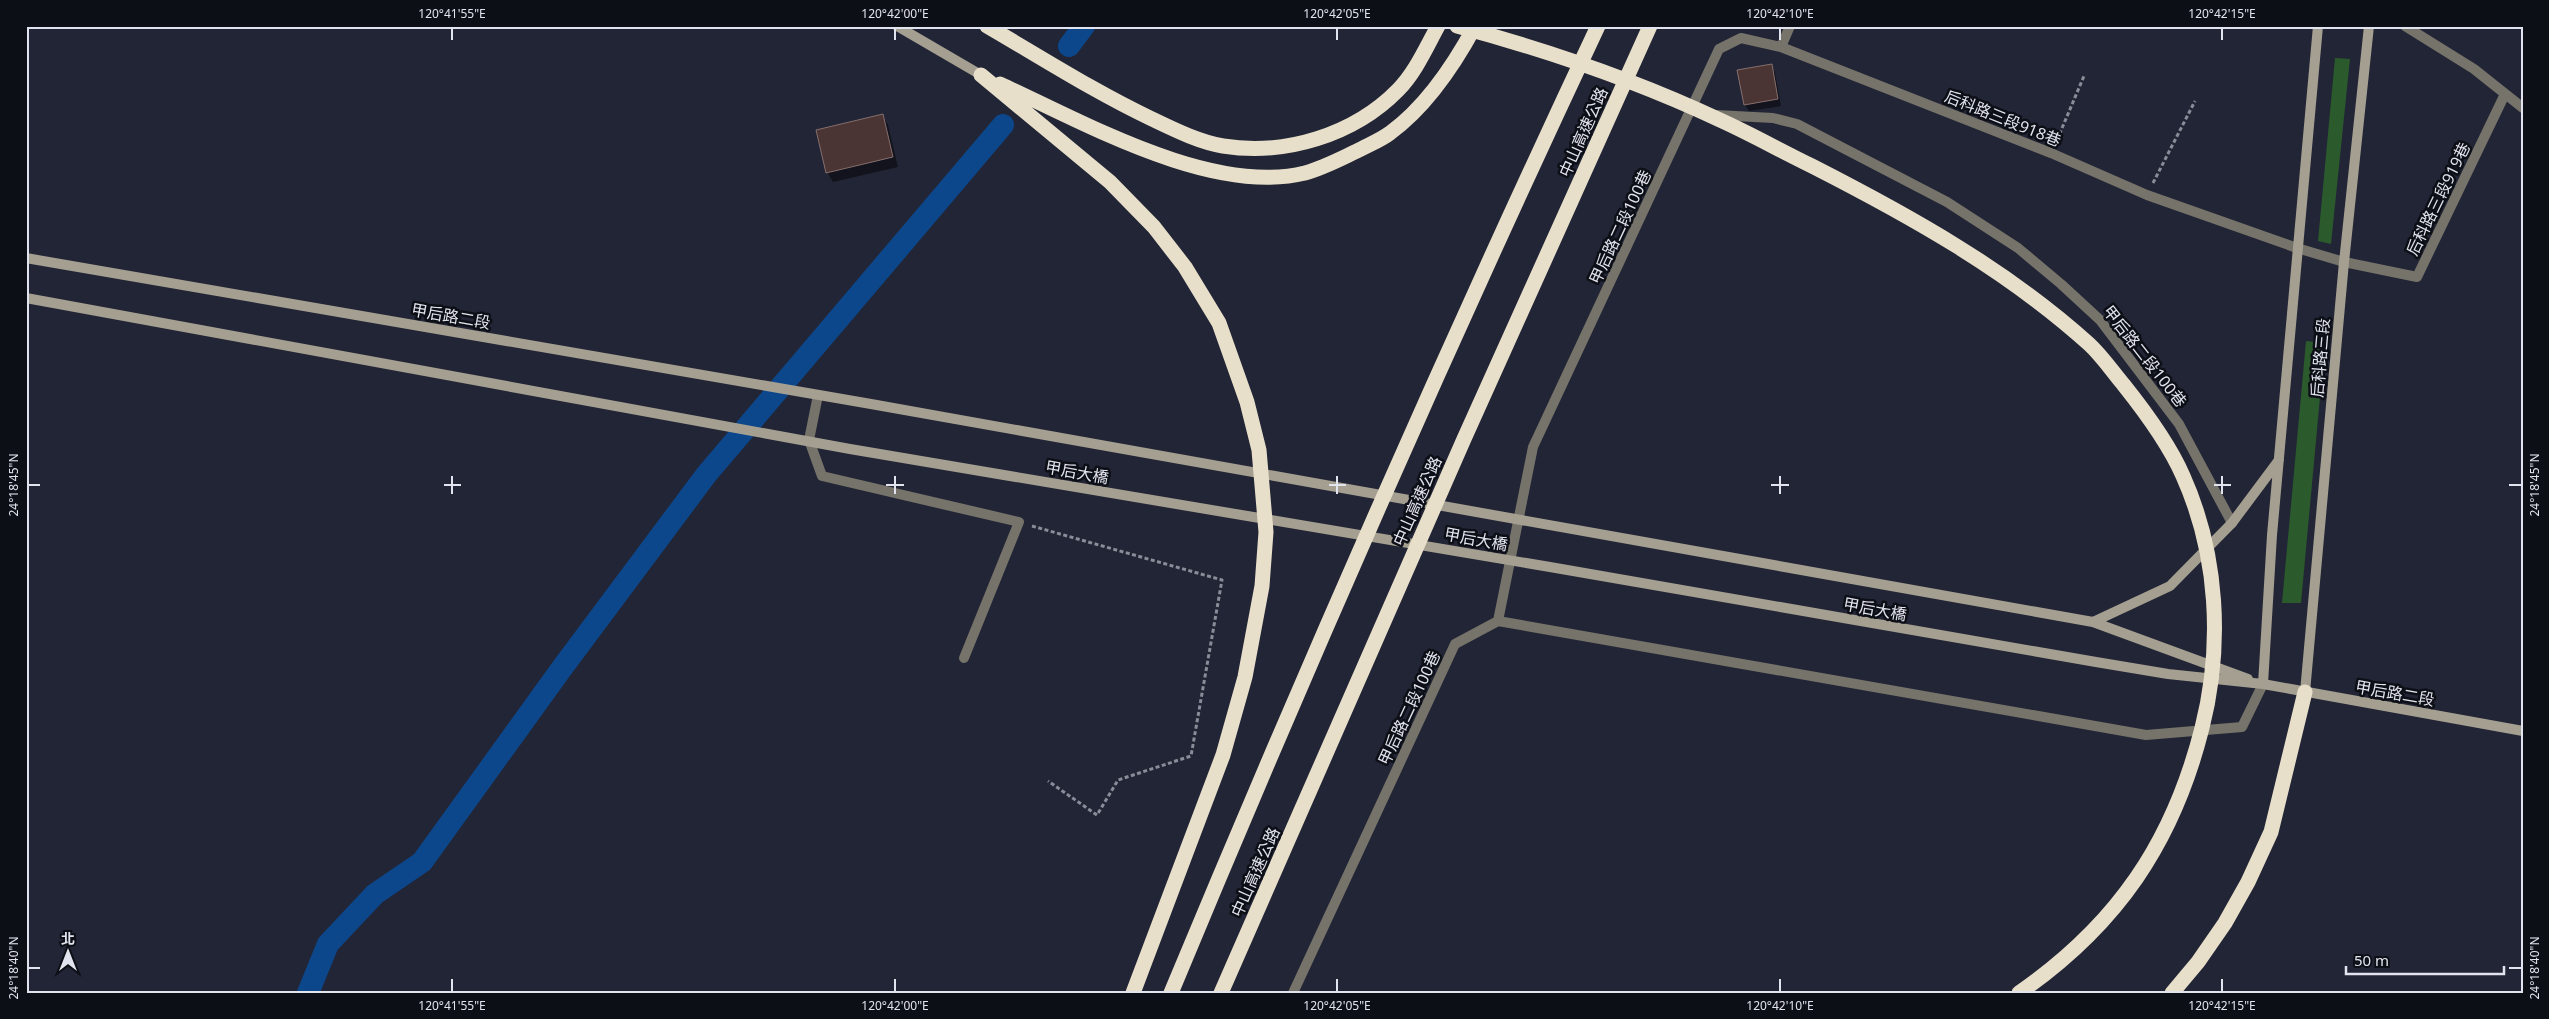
<svg xmlns="http://www.w3.org/2000/svg" width="2549" height="1019" font-family="'Noto Sans','Noto Sans TC',sans-serif">
  <style>
    .green { fill: #2b5a2d }
    .shadow { fill: #0007 }
    .lines { fill: none; stroke-linecap: round; stroke-linejoin: round }
    .canal { stroke: #0d478b; stroke-width: 22 }
    .building { fill: #4a3534; stroke: #866f6d }
    .path { stroke: #8a8c99; stroke-width: 3; stroke-dasharray: 4 2.5; stroke-linecap: butt }
    .lane { stroke: #76736a; stroke-width: 10 }
    .secondary { stroke: #a49f91; stroke-width: 10 }
    .highway { stroke: #e8dfca; stroke-width: 15 }
    .ticks { fill: none; stroke: #e1e3ee; stroke-width: 2 }
    .labels { text-anchor: middle; dominant-baseline: central; stroke-width: 5; stroke-linejoin: round; paint-order: stroke }
    .street-label { font-size: 16px; fill: #e1e3ee; stroke: #0d0f16 }
    .neatline { fill: none; stroke: #e1e3ee; stroke-width: 2 }
    .ticks-label { font-size: 12px; text-anchor: middle; fill: #e1e3ee }
  </style>
  <rect width="100%" height="100%" fill="#222535"/>
  <!-- green -->
  <path class="green" d="M2335,58L2350,59L2331,244L2318,241Z
    M2306,341L2325,343L2301,603H2282Z"/>
  <!-- shadow -->
  <path class="shadow" d="M1771,66L1775,72L1781,106L1749,111L1745,105Z
    M882,115L888,125L898,167L833,182L827,172Z"/>
  <g class="lines">
    <!-- canal -->
    <path class="canal" d="M1069,46L1084,26
      M308,993L328,944L375,894L422,862L562,668L706,475L1003,125"/>
  </g>
  <!-- building -->
  <path class="building" d="M1772,64L1778,99L1744,105L1737,70Z
    M883,114L893,157L826,173L816,130Z"/>
  <g class="lines">
    <!-- path -->
    <path class="path" d="M2057,140L2084,76
      M2153,183L2195,101
      M1032,526L1222,580L1191,756L1118,780L1097,815L1048,781"/>
    <!-- lane -->
    <path class="lane" d="M2405,26L2474,69L2523,108
      M1781,47L1790,26
      M1716,115L1773,118L1797,124L1947,202L2018,248L2061,284L2100,320L2179,424L2232,523
      M818,395L809,440L822,476L1019,522L964,658
      M1498,621L2146,735L2242,727L2263,684
      M1293,993L1455,644L1498,621L1533,447L1719,49L1741,38L1781,47L2051,153L2147,195L2297,248L2344,262L2417,277L2505,94"/>
    <!-- secondary -->
    <path class="secondary" d="M897,26L981,75
      M26,258L871,404L2093,622L2248,679
      M26,298L850,449L1550,567L2096,662L2168,674L2263,684L2523,731
      M2093,622L2170,586L2232,523L2279,460
      M2263,684L2272,535L2318,26
      M2305,692L2344,262L2369,26"/>
    <!-- highway -->
    <path class="highway" d="M987,26C1042,58 1095,92 1152,119C1175,130 1199,142 1223,146C1285,156 1354,135 1398,90C1415,73 1426,48 1438,26
      M1457,26C1543,49 1639,82 1720,120C1751,134 1781,151 1812,166C1910,216 2007,270 2089,344C2102,356 2112,371 2123,384C2143,409 2170,446 2183,476C2218,554 2223,645 2202,728C2173,843 2117,925 2019,993
      M981,75L1110,182L1154,227L1185,267L1219,323L1247,402L1259,450L1266,532L1262,586L1245,677L1223,755L1133,993
      M1000,84C1083,122 1212,196 1305,173C1323,168 1340,159 1357,151C1368,145 1381,140 1390,133C1427,106 1454,65 1475,26
      M1171,993C1306,668 1448,345 1598,26
      M1221,993L1464,439L1650,26
      M2172,993L2198,962L2225,923L2248,882L2271,832L2305,692"/>
  </g>
  <!-- ticks -->
  <path class="ticks" d="M452,28V40M895,28V40M1337,28V40M1780,28V40M2222,28V40M452,476V494M895,476V494M1337,476V494M1780,476V494M2222,476V494M28,485H40M444,485H461M886,485H904M1329,485H1346M1771,485H1789M2214,485H2231M2509,485H2522M28,968H40M2509,968H2522M452,979V992M895,979V992M1337,979V992M1780,979V992M2222,979V992"/>
  <g class="labels">
    <!-- street labels -->
    <g class="street-label">
      <text transform="translate(2003 118) rotate(22)">后科路三段918巷</text>
      <text transform="translate(1583 132) rotate(-66)">中山高速公路</text>
      <text transform="translate(2438 199) rotate(-64)">后科路三段919巷</text>
      <text transform="translate(1620 227) rotate(-65)">甲后路二段100巷</text>
      <text transform="translate(451 316) rotate(10)">甲后路二段</text>
      <text transform="translate(2145 356) rotate(52)">甲后路二段100巷</text>
      <text transform="translate(2320 358) rotate(-85)">后科路三段</text>
      <text transform="translate(1077 472) rotate(10)">甲后大橋</text>
      <text transform="translate(1417 501) rotate(-66)">中山高速公路</text>
      <text transform="translate(1476 539) rotate(10)">甲后大橋</text>
      <text transform="translate(1875 609) rotate(10)">甲后大橋</text>
      <text transform="translate(2395 693) rotate(10)">甲后路二段</text>
      <text transform="translate(1409 708) rotate(-65)">甲后路二段100巷</text>
      <text transform="translate(1255 872) rotate(-66)">中山高速公路</text>
    </g>
  </g>
  <!-- border -->
  <rect width="2549" height="1019" fill="none" stroke="#0d0f16" stroke-width="55"/>
  <!-- north arrow -->
  <g transform="translate(68 952)" stroke="#0d0f16" stroke-width="4" paint-order="stroke">
  <path d="M0-4L9 19L0 12L-9 19Z" fill="#e1e3ee"/>
  <text y="-8" font-size="14" font-weight="bold" text-anchor="middle" fill="#e1e3ee">北</text>
  </g>
  <!-- scale -->
  <path d="M2346 966v8h158v-8" fill="none" stroke="#e1e3ee" stroke-width="2.5"/>
  <text x="2354" y="966" font-size="15" fill="#e1e3ee" stroke="#0d0f16" stroke-width="4" paint-order="stroke">50 m</text>
  <rect x="28" y="28" width="2494" height="964" class="neatline"/>
  <g class="ticks-label">
    <text x="452" y="18">120°41'55"E</text>
    <text x="895" y="18">120°42'00"E</text>
    <text x="1337" y="18">120°42'05"E</text>
    <text x="1780" y="18">120°42'10"E</text>
    <text x="2222" y="18">120°42'15"E</text>
    <text transform="translate(14 485) rotate(-90)" y="4">24°18'45"N</text>
    <text transform="translate(2535 485) rotate(-90)" y="4">24°18'45"N</text>
    <text transform="translate(14 968) rotate(-90)" y="4">24°18'40"N</text>
    <text transform="translate(2535 968) rotate(-90)" y="4">24°18'40"N</text>
    <text x="452" y="1010">120°41'55"E</text>
    <text x="895" y="1010">120°42'00"E</text>
    <text x="1337" y="1010">120°42'05"E</text>
    <text x="1780" y="1010">120°42'10"E</text>
    <text x="2222" y="1010">120°42'15"E</text>
  </g>
</svg>
